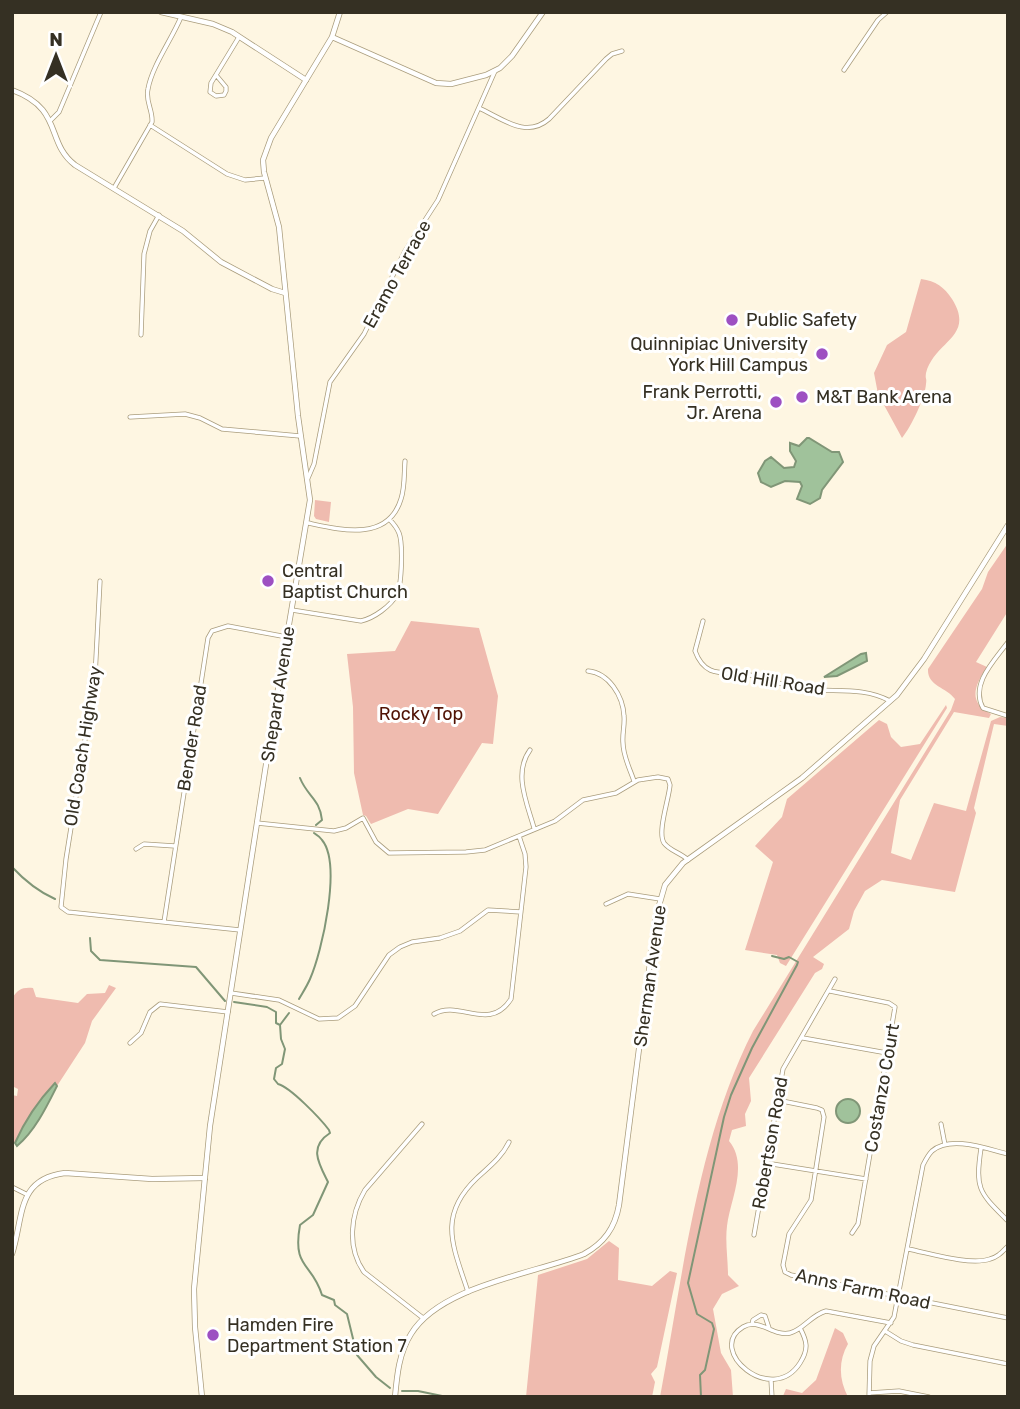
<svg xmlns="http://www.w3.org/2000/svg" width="1020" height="1409" font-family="Rubik,sans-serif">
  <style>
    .green { fill: #efbbaf }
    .water { fill: #a0c29b; stroke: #809677; stroke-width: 2 }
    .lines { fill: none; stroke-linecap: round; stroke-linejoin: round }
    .stream { stroke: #809677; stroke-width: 2 }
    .minor-casing { stroke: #aa9d7d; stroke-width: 5 }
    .tertiary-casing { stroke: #aa9d7d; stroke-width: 6 }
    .secondary-casing { stroke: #aa9d7d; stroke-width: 6 }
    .minor { stroke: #fff; stroke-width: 3.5 }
    .tertiary { stroke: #fff; stroke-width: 4.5 }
    .secondary { stroke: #fff; stroke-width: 4.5 }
    .poi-dot { fill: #9d50c2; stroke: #fff; stroke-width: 2.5 }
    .labels { text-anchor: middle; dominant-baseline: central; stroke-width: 6; stroke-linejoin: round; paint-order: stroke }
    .street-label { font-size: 18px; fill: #353023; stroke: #fff }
    .poi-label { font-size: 18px; fill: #353023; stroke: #fff; text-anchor: start }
    .park-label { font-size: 18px; fill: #511305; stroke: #fff }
  </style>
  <rect width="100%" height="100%" fill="#fef6e2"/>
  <!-- green -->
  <path class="green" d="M921,279C936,281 944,287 952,299C976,337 934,341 926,373C925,381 927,376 926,384C925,398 911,427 902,438L878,394L874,373L887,345L906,332Z
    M315,500L331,502L329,522L316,519L314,516Z
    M1008,543V611L976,662L987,667C975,685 967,702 991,714L989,718L954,712L900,800L891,853L911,860L934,803L966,811L991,721L1000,717L1008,718V726L994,724L974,808L976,813L955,892L882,880L865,891L854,911L849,929L813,957L824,964L822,969L815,973L749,1078L751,1101L745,1114L746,1126L732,1130L729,1141C749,1165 730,1200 727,1226C725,1242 728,1259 728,1275L739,1286L722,1294L713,1309L721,1353L731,1370L733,1397H660C683,1275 697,1141 753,1031L951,710L955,699C946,687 927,686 928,669L982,589L988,572Z
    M411,621L479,628L498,696L493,744L482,743L438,814L408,809L371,824L366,816L363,815L354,773L353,707L347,654L395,651Z
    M946,705L947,708L786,966L780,963L777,955L745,950L773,862L755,846L782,817L787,799L879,720L887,724L891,737L901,747L920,744Z
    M109,985L116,988L92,1021L85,1043L57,1086L55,1083L20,1132L15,1143L12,1141V1095L17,1096L18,1089L12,1086V999C17,989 23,987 33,988L36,997L78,1003L87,994L105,993Z
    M609,1241L619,1248L618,1280L652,1286L670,1271L677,1273L657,1367L651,1374L655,1382L652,1397H526L538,1275L587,1259Z
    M835,1328L843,1333L848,1344C838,1361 839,1380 848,1397L783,1396L786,1389L802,1393L816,1380Z"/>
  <!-- water -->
  <path class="water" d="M807,438H809L832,452H839L843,462L822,490L820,498L810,504L797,499L802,486L800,482L785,481L771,487L761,482L758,473L765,461L771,457L784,468L794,467L796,461L790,451V443L799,446Z
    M866,653L867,661L837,676L824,677L861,654Z
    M55,1083L57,1086C47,1106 35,1131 17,1146L15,1143C25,1120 38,1101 55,1083Z
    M836 1111a12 12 0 1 1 24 0a12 12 0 1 1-24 0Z"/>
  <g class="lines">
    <!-- stream -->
    <path class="stream" d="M300,778C307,796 320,799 322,820L316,825
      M12,867C25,881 37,891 55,899
      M90,938L91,951L100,960L196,967L225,1001
      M299,999C303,992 307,986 310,979C322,952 342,864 322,840C320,837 317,835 314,833
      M234,1002L267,1007L276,1012V1023L280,1025L281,1039L285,1049L282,1064L276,1068L274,1079L278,1084C290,1087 320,1118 329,1130L330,1133C308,1147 319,1164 328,1182L313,1215L300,1225C292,1269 312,1262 322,1295L334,1300L335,1305L347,1314L357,1355L376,1377L390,1388
      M280,1025L289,1013
      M402,1391H418L447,1397
      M701,1397L700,1375L705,1370L714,1329L712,1323L697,1314L688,1283L724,1117L731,1095L752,1048L797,965L798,962L789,957L784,959L772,956"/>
    <!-- minor casing -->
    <g class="minor-casing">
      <path id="minor" d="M844,70L878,20L887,12
        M216,75L226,87V91L224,95L216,96L210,92L211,83L239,37
        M479,108C503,119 526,139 549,119L606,59L612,54L622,51
        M51,120L59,112L101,12
        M150,125L227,174L245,180L265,178
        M114,188L152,122C153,110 145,101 148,89C152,66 172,39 181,17
        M141,335L144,254L150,231L159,215
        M130,417L185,414L200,418L222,429L300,436
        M308,478L314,464L330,382L364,334L405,251L438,200L495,71
        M308,523C341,530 388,542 401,499C405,487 404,473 405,461
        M100,581L95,677L66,859L61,907L68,912L240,930
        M292,610L361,621C374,618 391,606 397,594C402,584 403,543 399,533C397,528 393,523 389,519
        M703,621L695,651C706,681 727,670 750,675C768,679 785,686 804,689C833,693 863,686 890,701
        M1008,642C994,661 970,684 983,708L1008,716
        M588,671C609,673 623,696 624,716C625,725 622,734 623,743C623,756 630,769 634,781
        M530,750C513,773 527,803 534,828
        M257,823L334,831L346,828L363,818L376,842L389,853L466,852L485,850L555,821L583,800L616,793L638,780L658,777L668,779L670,785C669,799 657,832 664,843C670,851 681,853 688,860
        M136,849L144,844L175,846
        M606,904L628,894L660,899
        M164,922L208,638L212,631L228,626L287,637
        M830,991L889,1003L895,1007L858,1224L852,1233
        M231,993L279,1000L319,1019L338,1018L355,1006L389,955L400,947L412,942L440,938L460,931L488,910L521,912
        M434,1014C459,999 489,1033 511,999L526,867L525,854L519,836
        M803,1038L887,1053
        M130,1043L141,1033L150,1012L160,1004L228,1012
        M777,1100L817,1108L822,1110L824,1117L811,1200L789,1234L783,1265L785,1272L791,1275L1008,1318
        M422,1124L365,1190C350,1215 347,1248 364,1272L423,1318
        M941,1124L945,1145
        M981,1148C975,1190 979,1192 1008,1221
        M766,1163L866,1179
        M12,1187L26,1194
        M754,1235L783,1069L835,979
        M908,1249C929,1253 970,1266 990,1259C998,1257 1002,1252 1008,1246
        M468,1292C453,1246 437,1216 477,1178C489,1167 502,1157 509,1142
        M752,1324L753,1320L761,1315L765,1316L769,1328
        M800,1328C807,1341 809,1349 800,1363C772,1407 705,1350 743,1327C759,1317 773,1337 790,1333C803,1330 811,1315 826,1311L891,1323
        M885,1331L901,1341L913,1345L1008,1364
        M771,1380L772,1397
        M869,1393L899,1391L929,1397
        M869,1397L870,1361L874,1346L894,1317L923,1165C925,1161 928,1155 932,1151C951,1135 987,1149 1008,1154"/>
    </g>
    <!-- tertiary casing -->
    <g class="tertiary-casing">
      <path id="tertiary" d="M161,12L213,24L232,32L306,80
        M12,90C64,109 45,142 75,165L183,231L221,262L272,289L285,293
        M12,1254C24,1217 16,1179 65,1173L152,1179L205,1178"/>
    </g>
    <!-- secondary casing -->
    <g class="secondary-casing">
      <path id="secondary" d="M332,37L436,83L451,84L486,75L500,68L512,56L543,12
        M202,1397L195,1327L194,1289L210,1126L274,713L310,500L298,416L279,227L264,172L263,160L271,138L332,37L340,12
        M395,1397C397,1375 399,1353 411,1334C440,1286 533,1274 584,1254C604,1243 615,1228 619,1205L656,916L665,885L683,863L802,778L897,695L924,659L1008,525"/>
    </g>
    <!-- minor -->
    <use href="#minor" class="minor"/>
    <!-- tertiary -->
    <use href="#tertiary" class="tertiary"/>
    <!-- secondary -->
    <use href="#secondary" class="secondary"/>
  </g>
  <!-- markers -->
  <g class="poi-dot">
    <circle cx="732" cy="320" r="7"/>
    <circle cx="822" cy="354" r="7"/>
    <circle cx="802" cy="397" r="7"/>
    <circle cx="776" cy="402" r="7"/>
    <circle cx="268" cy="581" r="7"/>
    <circle cx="213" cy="1335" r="7"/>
  </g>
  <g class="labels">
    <!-- street labels -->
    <g class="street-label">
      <text transform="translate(397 274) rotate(-61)">Eramo Terrace</text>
      <text transform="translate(773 681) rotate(9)">Old Hill Road</text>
      <text transform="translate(278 694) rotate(-81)">Shepard Avenue</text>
      <text transform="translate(192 738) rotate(-81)">Bender Road</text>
      <text transform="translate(83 746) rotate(-81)">Old Coach Highway</text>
      <text transform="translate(650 976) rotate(-82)">Sherman Avenue</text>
      <text transform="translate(882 1088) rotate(-80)">Costanzo Court</text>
      <text transform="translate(770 1143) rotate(-80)">Robertson Road</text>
      <text transform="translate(863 1289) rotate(12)">Anns Farm Road</text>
    </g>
    <!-- poi labels -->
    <g class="poi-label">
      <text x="746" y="320">Public Safety</text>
      <text x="808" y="344" text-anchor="end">Quinnipiac University<tspan x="808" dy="21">York Hill Campus</tspan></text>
      <text x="762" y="392" text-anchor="end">Frank Perrotti,<tspan x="762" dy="21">Jr. Arena</tspan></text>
      <text x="816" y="397">M&amp;T Bank Arena</text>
      <text x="282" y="571">Central<tspan x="282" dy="21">Baptist Church</tspan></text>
      <text x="227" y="1325">Hamden Fire<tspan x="227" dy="21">Department Station 7</tspan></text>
    </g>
    <!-- park labels -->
    <g class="park-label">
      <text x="421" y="714">Rocky Top</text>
    </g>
  </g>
  <!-- border -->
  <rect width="1020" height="1409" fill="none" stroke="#353023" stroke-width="28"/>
  <!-- north arrow -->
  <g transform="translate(56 56)" stroke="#ffffff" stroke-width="5" paint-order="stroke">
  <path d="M0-5L12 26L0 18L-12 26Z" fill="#353023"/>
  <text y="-10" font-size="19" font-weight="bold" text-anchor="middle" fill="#353023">N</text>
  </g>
</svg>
